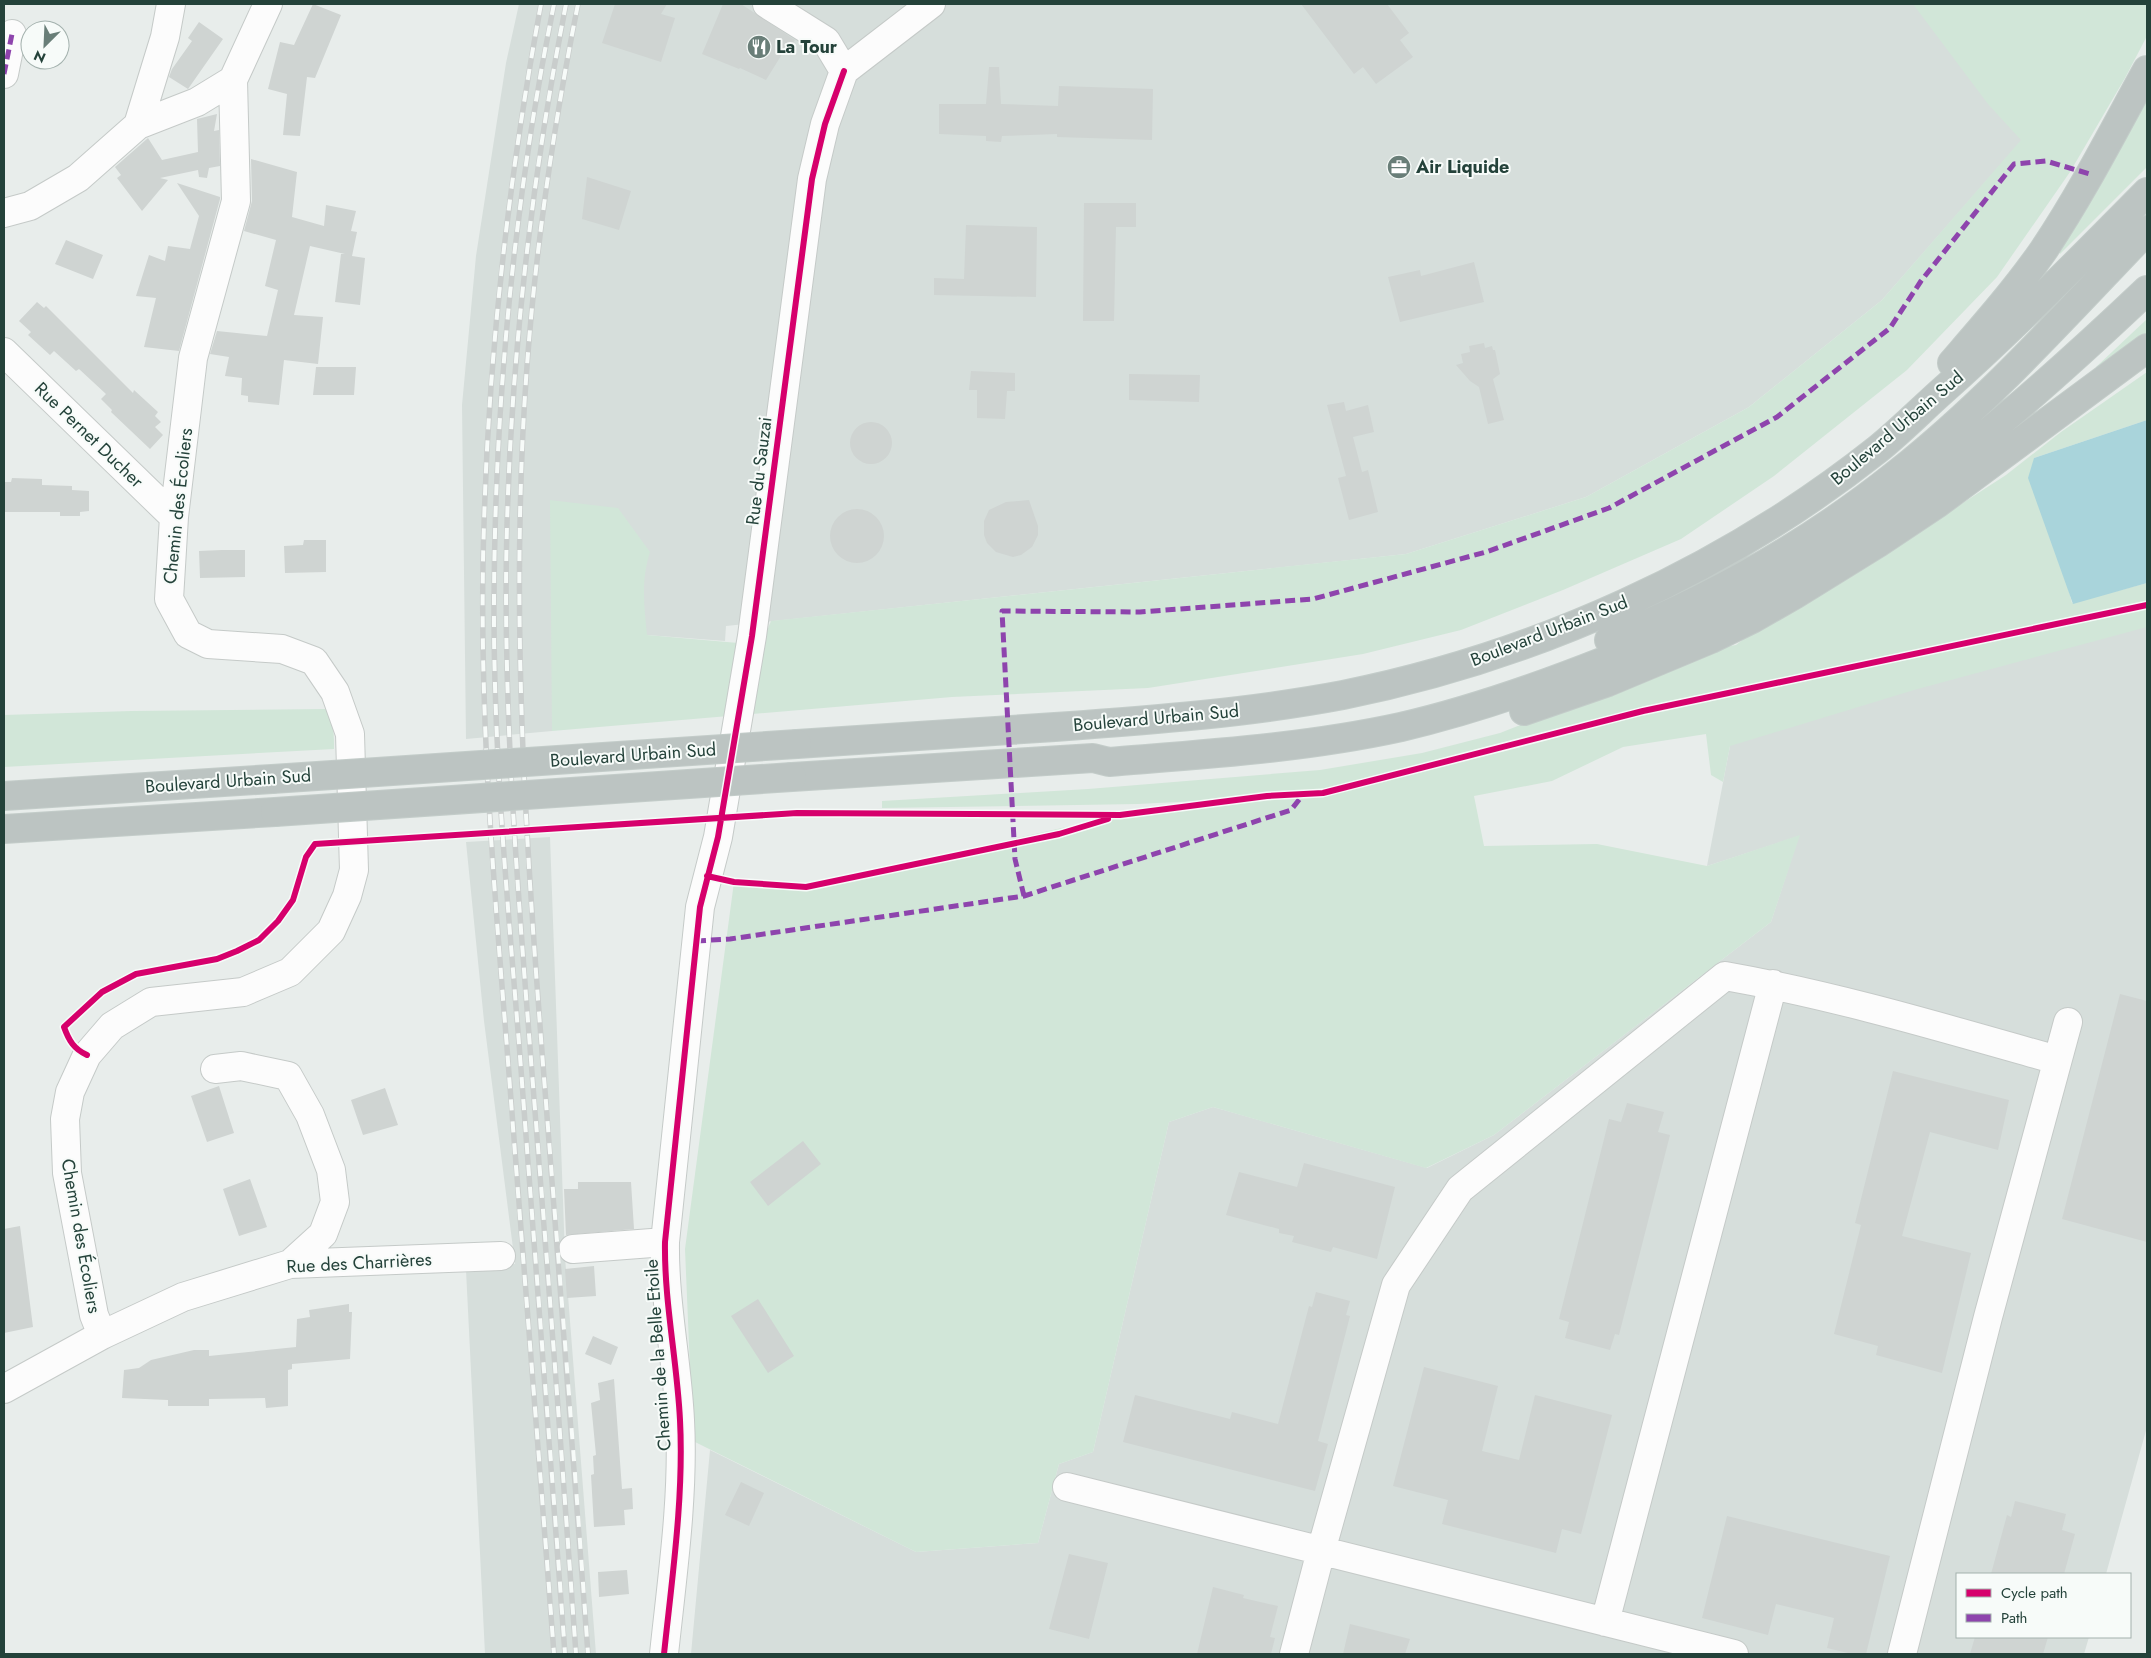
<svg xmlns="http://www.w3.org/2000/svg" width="2151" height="1658" font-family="Jost,sans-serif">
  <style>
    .built { fill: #d6dedb }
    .green { fill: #d1e6d8 }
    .water { fill: #a9d4db }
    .building { fill: #cfd4d2 }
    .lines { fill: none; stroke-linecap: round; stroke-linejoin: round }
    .minor-casing { stroke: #c5cac8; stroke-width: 30 }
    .highway-casing { stroke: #c3ccc9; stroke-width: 30 }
    .minor { stroke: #fcfcfc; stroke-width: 28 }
    .highway { stroke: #bcc4c2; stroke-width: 28 }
    .rail-casing { stroke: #c9cdcc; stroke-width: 5.5 }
    .rail { stroke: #f7fbf9; stroke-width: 4; stroke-dasharray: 11; stroke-linecap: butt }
    .highway-bridge-casing { stroke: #c3ccc9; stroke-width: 30; stroke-linecap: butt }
    .highway-bridge { stroke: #bcc4c2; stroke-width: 28 }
    .quiet { stroke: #8e44ad; stroke-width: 5; stroke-dasharray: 10 5; stroke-linecap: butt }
    .cycleway-casing { stroke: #f7fbf9; stroke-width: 9 }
    .cycleway { stroke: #d6006c; stroke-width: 6 }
    .labels { text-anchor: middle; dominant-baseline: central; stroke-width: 4; stroke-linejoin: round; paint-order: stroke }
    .poi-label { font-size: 18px; font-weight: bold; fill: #24423a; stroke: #f7fbf9; text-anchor: start }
    .street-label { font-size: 18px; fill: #24423a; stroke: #f7fbf9 }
  </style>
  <rect width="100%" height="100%" fill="#e8edeb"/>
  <!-- built -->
  <path class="built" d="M519,4H2141L1882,300L1749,407L1586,497L1406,554L726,626L725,641L647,635L553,645L552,731L466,739L462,405L476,256L506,63Z
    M2147,626V1427L2106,1574H1957V1637H2089L2084,1654H691L710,1450L916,1552L1038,1543L1059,1464L1093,1452L1169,1122L1213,1107L1427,1168L1494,1135L1771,922L1799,836L1707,866L1730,746L1753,699Z
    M550,837L565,1257L596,1654H485L466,1270L515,1264L484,1021L466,842Z"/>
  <!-- green -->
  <path class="green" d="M1913,4H2147V36L2125,78L2070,172L1997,277L1907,370L1774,476L1681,539L1563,590L1461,630L1363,654L1148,688L952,697L552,731L550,500L618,508L650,552C641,580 644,605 647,635L761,645L771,621L1406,554L1586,497L1749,407L1882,300L2021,140L1988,104Z
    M2147,89V167L2060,254L2057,246Z
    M2147,319V336L2099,371L2096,367Z
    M2147,372V420L2034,458L2072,603L2147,583V627L1914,690L1730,746L1723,782L1711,775L1706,734L1623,747L1552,781L1474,796L1484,846L1597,844L1707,866L1800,835L1771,922L1494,1135L1426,1168L1213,1107L1169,1122L1093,1452L1059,1464L1038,1543L916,1552L693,1441L685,1249L734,882L798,887L1120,815L1294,796L1138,804L882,808V801L1088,789L1320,770L1422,753L1500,733L1712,649L1736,645L1776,614L1864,567L2006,475L2061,432Z
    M326,709C334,721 334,735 334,749L4,767V715L131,711Z"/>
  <!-- water -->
  <path class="water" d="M2147,420V583L2073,604L2028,478L2034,458Z"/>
  <!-- building -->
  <path class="building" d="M313,4L341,15L315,78L307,77L300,136L283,135L287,94L268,89L280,42L294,45Z
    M615,4H667L661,14L675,18L661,62L602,43Z
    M723,4H741L795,40L787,53L784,51L766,80L740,68L739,69L702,54Z
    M1301,4H1387L1409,33L1400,40L1413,57L1376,84L1363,67L1354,74Z
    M199,22L223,39L188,89L169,77L172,69L192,41L188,38Z
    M989,67H999L1001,104L1058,106L1059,86L1153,89L1152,140L1057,137V134L1002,136L1001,142L986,141V136L939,134V104H986Z
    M217,114L214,131L219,130L220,166L209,168L207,178L199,177L198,170L160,178L168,180L142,211L117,178L121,175L115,167L148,138L162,160L198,152L197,119Z
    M251,159L297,172L292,217L324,226L326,205L356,211L351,231L357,232L352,256L365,258L360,305L335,302L341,254H345L310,246L294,315L323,317L318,364L284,360L279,405L248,402V396L241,395L242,378L225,376L229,357L210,354L217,331L267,336L278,290L265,286L276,240L244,231L252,201Z
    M587,177L631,191L619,230L582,219Z
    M177,183L220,197V199L179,351L144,347L156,298L136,296L149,255L165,261L168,246L190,249L199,216Z
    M1084,203H1136V227H1116L1114,321H1083Z
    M966,225L1037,227L1036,297L934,295V278L964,279Z
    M66,240L103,255L93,279L55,264Z
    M1474,262L1484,302L1400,322L1388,277L1420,270L1421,276Z
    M37,302L44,308L46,306L133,393L134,390L158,412L155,416L161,422L155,427L163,435L150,449L111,412L112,410L101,399L106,394L79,369L76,371L54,351L50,355L28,335L31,332L19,321Z
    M1484,343L1485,348L1492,346L1493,350H1495L1500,374L1493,379L1504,420L1488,424L1479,387L1470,381L1456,365L1463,363L1461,354L1470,352L1469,346Z
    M316,367H356L354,395H313Z
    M971,371L1015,373V391H1007L1005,419L977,418V390H969Z
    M1129,374L1200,375L1199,402L1129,400Z
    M1344,402L1346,411L1368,405L1374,432L1353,437L1362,472L1368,470L1378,512L1349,520L1338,478L1346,476L1327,405Z
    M850 443a21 21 0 1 1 42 0a21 21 0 1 1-42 0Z
    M12,478L42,479V485L72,486V490L89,491V511L80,512V516H60V512H5L4,482H11Z
    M1029,500L1038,526V535L1032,547L1021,555L1013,557L996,552L987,543L984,535V521L989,510L1006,502Z
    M830 536a27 27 0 1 1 54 0a27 27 0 1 1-54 0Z
    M304,540H326V572L285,573L284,546L303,545Z
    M222,550H245V577L200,578L199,551Z
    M2120,994L2147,1001V1242L2062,1219Z
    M1893,1071L2009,1100L1998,1150L1930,1132L1902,1236L1971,1253L1942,1373L1876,1355L1878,1346L1834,1334L1861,1225L1855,1223Z
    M219,1086L234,1133L207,1142L191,1096Z
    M385,1088L398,1125L363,1135L351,1100Z
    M1627,1103L1664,1112L1658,1132L1670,1135L1619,1335L1615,1334L1610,1350L1565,1338L1569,1322L1559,1319L1609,1119L1621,1122Z
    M803,1141L821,1164L768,1206L750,1182Z
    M1304,1163L1395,1187L1377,1259L1333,1247L1331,1252L1292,1242L1294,1236L1279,1233V1229L1226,1215L1239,1172L1297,1187Z
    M250,1179L267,1227L239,1236L223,1189Z
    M578,1182H631L634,1229L566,1235L564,1189H578Z
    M20,1226L33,1327L4,1333V1229Z
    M594,1266L596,1296L567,1298L565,1269Z
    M1316,1292L1350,1301L1346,1315L1350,1316L1318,1441L1328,1444L1315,1491L1123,1442L1135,1395L1230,1419L1232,1412L1278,1424L1309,1306L1312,1307Z
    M758,1299L794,1356L768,1373L731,1316Z
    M349,1304V1312H352L350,1359L292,1364V1369L288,1370V1406L266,1408L265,1398L209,1399V1406H168V1400L122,1398L124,1370L139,1368L151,1360L194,1350H209V1356L296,1347L297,1319L310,1317L309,1310Z
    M593,1336L618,1347L611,1365L585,1354Z
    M1424,1367L1498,1386L1482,1451L1519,1460L1535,1395L1612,1415L1581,1534L1562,1529L1556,1553L1442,1524L1448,1500L1393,1486Z
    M614,1379L622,1489L632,1488L633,1509L624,1510L625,1525L594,1527L591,1475L594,1474L593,1456L596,1455L591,1403L600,1400L598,1383Z
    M741,1482L764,1493L749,1526L725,1515Z
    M2015,1501L2066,1514L2062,1530L2075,1534L2064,1574H1991L2007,1515L2011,1517Z
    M1727,1516L1890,1556L1866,1654H1852L1827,1648L1834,1618L1776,1604L1768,1635L1702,1618Z
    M1069,1554L1108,1563L1089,1639L1049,1629Z
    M627,1570L629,1594L599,1597L598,1572Z
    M1213,1587L1244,1595L1243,1598L1278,1606L1270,1637L1275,1638L1271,1654H1197Z
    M1350,1624L1410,1639L1405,1654H1343Z
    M1975,1637H2048L2043,1654H1970Z"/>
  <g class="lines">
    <!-- minor casing -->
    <g class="minor-casing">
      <path id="minor" d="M767,4L826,41L844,71
        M844,71L931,4
        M4,74L12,34
        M138,125L165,37L171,4
        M4,213L30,206L78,178L138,125L197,102L233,80L268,4
        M4,352L174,517
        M215,1069L241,1066L288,1076L310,1115L331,1170L335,1202L323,1234L290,1264
        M573,1249L665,1242
        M102,1335L94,1315L67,1173L65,1119L70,1092L87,1055L112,1026L151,1002L243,992L290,972L331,931L347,896L354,870L350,734L335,692L314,661L282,649L208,644L188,634L169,599L174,517L193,358L236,201L233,80
        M4,1389L102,1335L183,1297L290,1264L501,1256
        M1067,1487L1734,1654
        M1605,1622L1773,984
        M664,1654C672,1578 684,1496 680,1420C677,1360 664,1301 665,1242L700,907L718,837L752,636L812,179L825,124L844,71
        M1294,1654L1321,1551L1396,1285L1460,1189L1725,976C1838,996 1947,1029 2057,1060
        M1902,1654L1988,1317L2068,1022"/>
    </g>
    <!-- highway casing -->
    <g class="highway-casing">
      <path id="highway" d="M1952,363C1984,326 2015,291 2043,251C2082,193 2114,130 2147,70
        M1609,640C1712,598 1811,543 1898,473C1989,401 2067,313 2147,230
        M1524,711L1608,682L1711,639L1752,619L1794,595L1878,543L1938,503L2147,348
        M797,744C883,738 969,733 1055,727C1152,720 1248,713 1343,695C1536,656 1723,572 1878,449C1899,432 1919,412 1940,393C2012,329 2080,260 2147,192
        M792,777L1093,758L1109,762C1207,754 1305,748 1401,727C1470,711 1536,688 1602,662C1659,640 1715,616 1768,586C1908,508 2031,400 2147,290
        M4,796L272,779
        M4,829L275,812"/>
    </g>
    <!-- minor -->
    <use href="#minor" class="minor"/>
    <!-- highway -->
    <use href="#highway" class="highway"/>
    <!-- rail casing -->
    <g class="rail-casing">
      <path id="rail" d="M541,4C509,176 489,349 484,524C478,699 493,874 507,1048C522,1250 539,1452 554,1654
        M554,4C514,200 495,399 494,599C493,752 508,905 520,1056C535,1256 551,1455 565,1654
        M566,4C532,176 512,349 507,524C502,707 518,891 532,1073C548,1267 562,1460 576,1654
        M578,4C554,124 536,244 527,366C509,607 526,849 545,1090C560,1278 575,1466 588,1654"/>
    </g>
    <!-- rail -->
    <use href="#rail" class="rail"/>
    <!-- highway-bridge casing -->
    <g class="highway-bridge-casing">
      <path id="highway-bridge" d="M272,779L797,744
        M275,812L792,777"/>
    </g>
    <!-- highway-bridge -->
    <use href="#highway-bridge" class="highway-bridge"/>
    <!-- quiet -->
    <path class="quiet" d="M4,74L12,34
      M1024,896L1015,859L1002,611L1140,612L1313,599L1486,552L1609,508L1777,417L1890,328L1921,281L2014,164L2046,161L2090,174
      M696,941L730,939L1024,896L1291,810L1302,796"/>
    <!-- cycleway casing -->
    <g class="cycleway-casing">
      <path id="cycleway" d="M707,876L734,882L806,887L1059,834L1108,819
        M87,1055C74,1049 69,1041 64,1027L102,992L136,974L217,959L237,951L259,940L278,921L293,900L306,857L315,844L797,813L1120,815L1267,796L1323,793L1643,711L2147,605
        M664,1654C672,1578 684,1496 680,1420C677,1360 664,1301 665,1242L700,907L718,837L752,636L812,179L825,124L844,71"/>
    </g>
    <!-- cycleway -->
    <use href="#cycleway" class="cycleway"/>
  </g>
  <!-- icons -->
  <defs>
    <g id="restaurant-disc" transform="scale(1.25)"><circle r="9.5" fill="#697e78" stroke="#f7fbf9"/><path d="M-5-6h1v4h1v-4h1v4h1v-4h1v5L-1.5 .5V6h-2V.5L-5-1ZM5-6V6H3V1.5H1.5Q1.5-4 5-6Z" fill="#fff"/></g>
    <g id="office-disc" transform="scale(1.25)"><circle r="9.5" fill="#697e78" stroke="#f7fbf9"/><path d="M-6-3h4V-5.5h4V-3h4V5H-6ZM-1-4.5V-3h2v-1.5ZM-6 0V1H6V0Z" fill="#fff"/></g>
  </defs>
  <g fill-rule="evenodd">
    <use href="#restaurant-disc" x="759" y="47"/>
    <use href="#office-disc" x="1399" y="167"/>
  </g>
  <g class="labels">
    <!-- poi labels -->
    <g class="poi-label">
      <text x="776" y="47">La Tour</text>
      <text x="1416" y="167">Air Liquide</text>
    </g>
    <!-- street labels -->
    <g class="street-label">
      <text transform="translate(1897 428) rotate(-40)">Boulevard Urbain Sud</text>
      <text transform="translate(89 435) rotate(44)">Rue Pernet Ducher</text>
      <text transform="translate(759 471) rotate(-83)">Rue du Sauzai</text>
      <text transform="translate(178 506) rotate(-84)">Chemin des Écoliers</text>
      <text transform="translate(1549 631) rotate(-21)">Boulevard Urbain Sud</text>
      <text transform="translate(1156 718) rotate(-5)">Boulevard Urbain Sud</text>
      <text transform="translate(633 755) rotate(-4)">Boulevard Urbain Sud</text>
      <text transform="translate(228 781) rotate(-4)">Boulevard Urbain Sud</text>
      <text transform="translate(81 1236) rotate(80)">Chemin des Écoliers</text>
      <text transform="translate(359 1263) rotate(-3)">Rue des Charrières</text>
      <text transform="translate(658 1355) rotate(-94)">Chemin de la Belle Etoile</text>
    </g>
  </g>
  <!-- border -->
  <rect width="2151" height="1658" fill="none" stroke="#24423a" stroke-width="10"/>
  <!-- legend -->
  <rect x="1956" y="1573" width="175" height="65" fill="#f7fbf9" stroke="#a3b1ad"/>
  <rect x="1966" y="1589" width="25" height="8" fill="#d6006c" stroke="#a3b1ad"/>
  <text x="2001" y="1598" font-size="15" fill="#24423a">Cycle path</text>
  <rect x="1966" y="1614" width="25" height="8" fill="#8e44ad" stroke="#a3b1ad"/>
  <text x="2001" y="1623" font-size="15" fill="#24423a">Path</text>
  <!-- north arrow -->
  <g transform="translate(45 45) rotate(204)"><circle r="24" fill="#f7fbf9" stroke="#a3b1ad"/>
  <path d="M0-4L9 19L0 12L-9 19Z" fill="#697e78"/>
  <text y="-8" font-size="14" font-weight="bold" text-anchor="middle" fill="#24423a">N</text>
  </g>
</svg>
